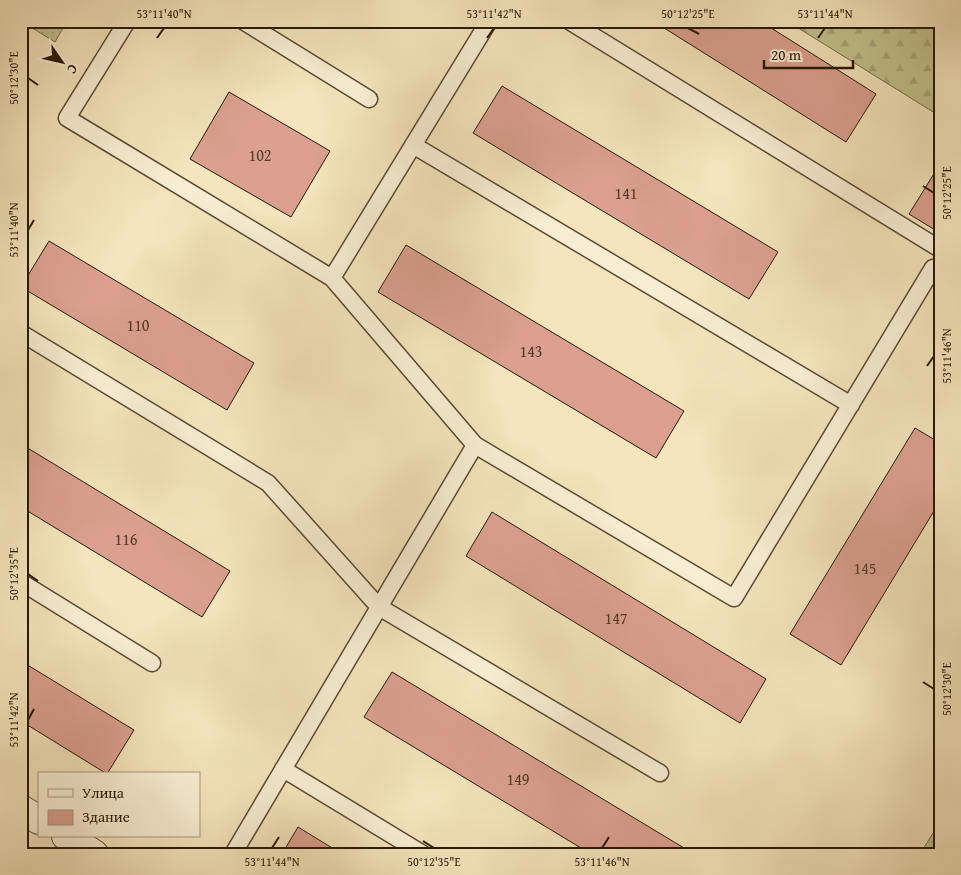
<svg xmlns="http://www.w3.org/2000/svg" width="961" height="875" font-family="'Gentium Book Plus',serif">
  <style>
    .forest { fill: url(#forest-firs); stroke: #756d48 }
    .park { fill: url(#park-dots); stroke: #756d48 }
    .building { fill: #dba08f; stroke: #281805 }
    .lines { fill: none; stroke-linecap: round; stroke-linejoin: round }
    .service-casing { stroke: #5b4b33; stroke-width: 19 }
    .minor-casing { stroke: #5b4b33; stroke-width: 30 }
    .service { stroke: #f8eed3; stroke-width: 16 }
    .minor { stroke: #f8eed3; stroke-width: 28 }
    .ticks { fill: none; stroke: #281805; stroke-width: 2 }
    .labels { text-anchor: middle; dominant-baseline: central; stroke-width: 4.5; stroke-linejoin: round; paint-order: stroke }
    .number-label { font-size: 16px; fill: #553a28 }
    .neatline { fill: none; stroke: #281805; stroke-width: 2 }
    .ticks-label { font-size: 12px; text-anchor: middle; fill: #281805 }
  </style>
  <defs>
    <pattern id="forest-firs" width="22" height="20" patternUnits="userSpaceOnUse" patternTransform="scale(1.25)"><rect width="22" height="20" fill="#c2c28c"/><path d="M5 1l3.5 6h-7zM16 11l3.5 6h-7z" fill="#a7a677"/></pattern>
    <pattern id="park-dots" width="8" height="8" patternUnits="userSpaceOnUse" patternTransform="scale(1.25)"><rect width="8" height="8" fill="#c2c28c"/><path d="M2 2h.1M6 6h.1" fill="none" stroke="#a7a677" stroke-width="1.8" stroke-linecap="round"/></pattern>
  </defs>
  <rect width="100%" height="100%" fill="#f4e5bc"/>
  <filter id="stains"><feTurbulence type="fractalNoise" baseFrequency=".004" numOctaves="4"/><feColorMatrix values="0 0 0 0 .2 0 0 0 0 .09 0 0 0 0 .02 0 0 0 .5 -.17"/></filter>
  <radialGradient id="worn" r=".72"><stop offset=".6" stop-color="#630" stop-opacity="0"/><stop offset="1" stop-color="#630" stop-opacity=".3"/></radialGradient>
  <!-- forest -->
  <path class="forest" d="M787,21H923L940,32V112L938,115Z"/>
  <!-- park -->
  <path class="park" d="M21,21H67L55,42Z
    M940,822V854H920Z"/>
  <!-- building -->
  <path class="building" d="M653,21H760L876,94L846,142Z
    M502,86L778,252L749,299L473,133Z
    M229,92L330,151L291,217L190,159Z
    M940,164V233L909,214Z
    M49,241L254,363L227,410L21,287Z
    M406,245L684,411L656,458L378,292Z
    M915,428L940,443V501L841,665L790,634Z
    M21,444L230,571L202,617L21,507Z
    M492,512L766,679L740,723L466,556Z
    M21,661L134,730L107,774L21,721Z
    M392,672L694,854H591L364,717Z
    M298,827L342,854H282Z"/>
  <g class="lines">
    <!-- service casing -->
    <g class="service-casing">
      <path id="service" d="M123,21L126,23L67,118L332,278
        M243,21L369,99
        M569,21L940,249
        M413,145L851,405
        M21,333L268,483L379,607L660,773
        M475,445L332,278L489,21
        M21,582L152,663
        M283,769L423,854
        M233,854L475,445L734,598L933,268"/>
    </g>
    <!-- minor casing -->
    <g class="minor-casing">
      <path id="minor" d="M21,809L39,820
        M66,836L94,854"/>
    </g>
    <!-- service -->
    <use href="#service" class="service"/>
    <!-- minor -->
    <use href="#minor" class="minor"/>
  </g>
  <!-- ticks -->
  <path class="ticks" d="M688,28L699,34M157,38L164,28M487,38L494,28M818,38L825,28M28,78L38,85M923,186L934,193M28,230L34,220M927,366L934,356M28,574L38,581M923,682L934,689M28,720L34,709M423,841L434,848M272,848L279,837M602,848L609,837"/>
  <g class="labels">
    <!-- number labels -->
    <g class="number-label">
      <text x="260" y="155">102</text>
      <text x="626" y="193">141</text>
      <text x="138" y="325">110</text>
      <text x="531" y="351">143</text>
      <text x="126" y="539">116</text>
      <text x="865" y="568">145</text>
      <text x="616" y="618">147</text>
      <text x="518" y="779">149</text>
    </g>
  </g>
  <!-- margin -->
  <rect width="961" height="875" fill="none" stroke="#f4e5bc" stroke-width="55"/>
  <!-- legend -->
  <rect x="38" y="772" width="162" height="65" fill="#f8eed3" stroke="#a59881"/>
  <rect x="48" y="789" width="25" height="8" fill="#f8eed3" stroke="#a59881"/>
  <text x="82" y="798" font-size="15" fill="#281805">Улица</text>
  <rect x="48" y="810" width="25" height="15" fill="#dba08f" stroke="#a59881"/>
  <text x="82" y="822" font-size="15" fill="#281805">Здание</text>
  <!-- north arrow -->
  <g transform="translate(62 62) rotate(124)" stroke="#f8eed3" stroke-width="4" paint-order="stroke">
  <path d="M0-4L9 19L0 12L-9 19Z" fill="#281805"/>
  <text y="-8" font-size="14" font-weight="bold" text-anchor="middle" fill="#281805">С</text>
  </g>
  <!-- scale -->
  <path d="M764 60v8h89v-8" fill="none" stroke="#281805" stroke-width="2.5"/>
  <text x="771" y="60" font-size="15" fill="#281805" stroke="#f8eed3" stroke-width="4" paint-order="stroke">20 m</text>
  <rect x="28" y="28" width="906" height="820" class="neatline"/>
  <g class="ticks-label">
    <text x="164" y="18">53°11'40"N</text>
    <text x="494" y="18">53°11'42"N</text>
    <text x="688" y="18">50°12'25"E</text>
    <text x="825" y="18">53°11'44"N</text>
    <text transform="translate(14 78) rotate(-90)" y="4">50°12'30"E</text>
    <text transform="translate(947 193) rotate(-90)" y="4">50°12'25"E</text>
    <text transform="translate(14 230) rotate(-90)" y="4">53°11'40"N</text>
    <text transform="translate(947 356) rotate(-90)" y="4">53°11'46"N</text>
    <text transform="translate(14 574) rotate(-90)" y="4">50°12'35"E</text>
    <text transform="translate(947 689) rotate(-90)" y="4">50°12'30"E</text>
    <text transform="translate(14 720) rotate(-90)" y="4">53°11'42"N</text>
    <text x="272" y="866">53°11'44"N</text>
    <text x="434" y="866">50°12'35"E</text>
    <text x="602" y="866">53°11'46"N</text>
  </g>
  <rect width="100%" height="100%" filter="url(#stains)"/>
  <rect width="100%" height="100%" fill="url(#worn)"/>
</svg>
